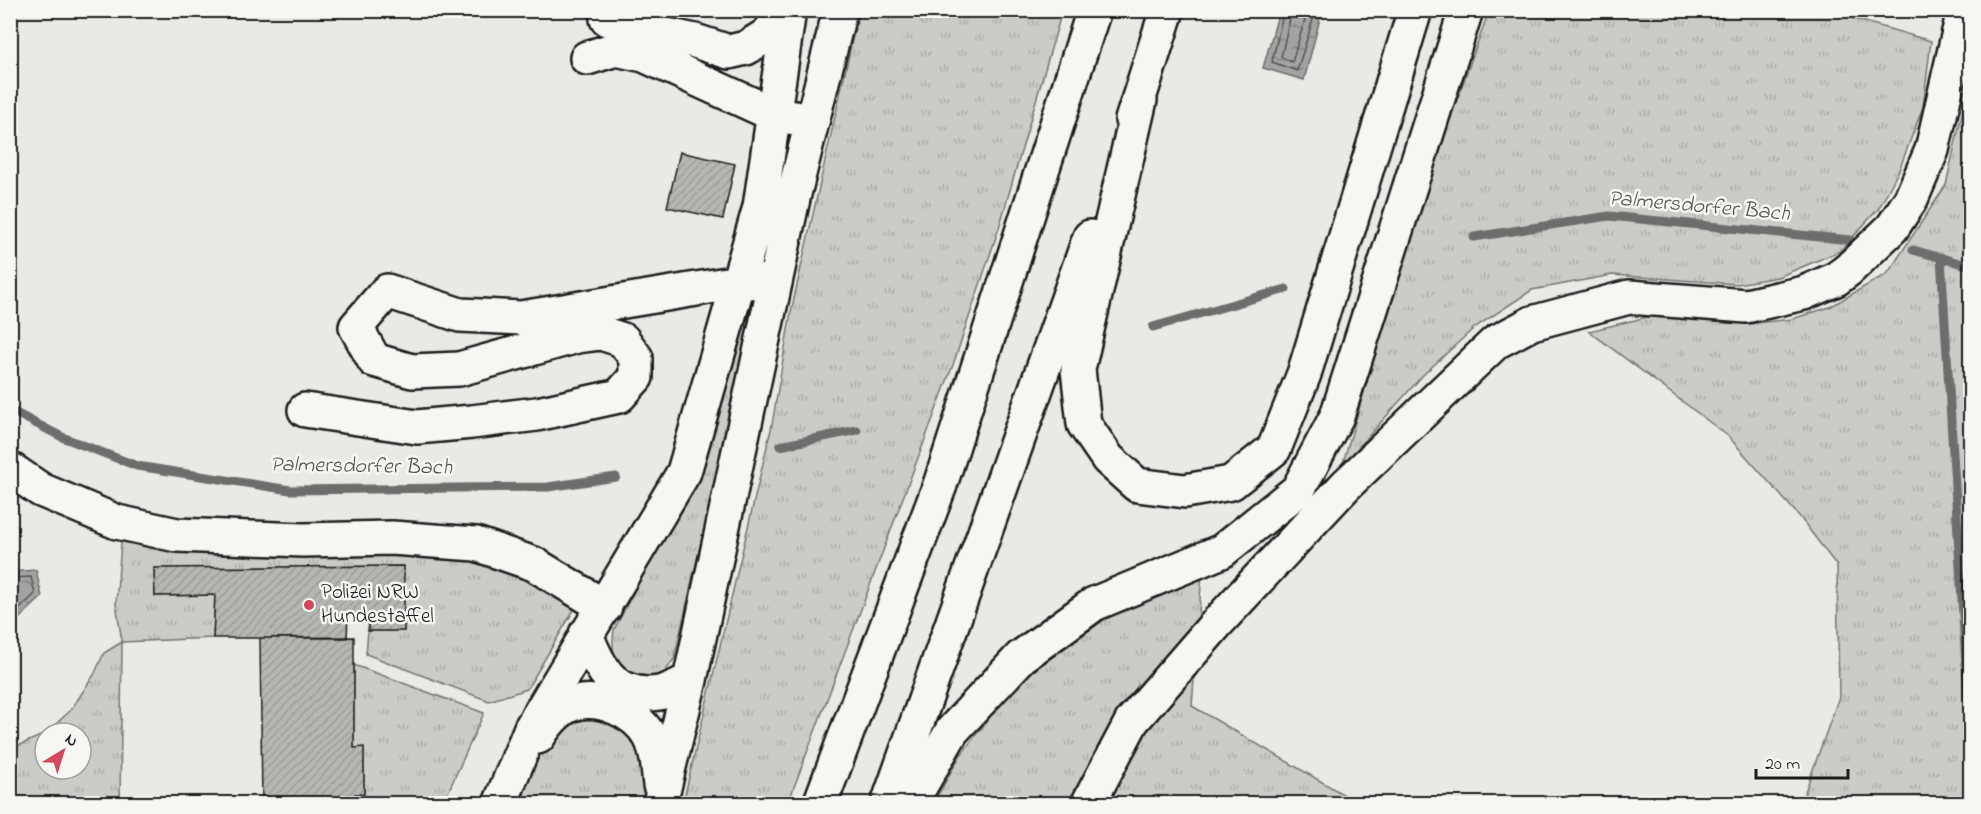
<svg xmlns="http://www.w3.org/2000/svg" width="1981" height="814" font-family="'Indie Flower',sans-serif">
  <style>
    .grass { fill: url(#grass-tufts); stroke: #747472; stroke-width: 1.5 }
    .water { fill: url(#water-ripples); stroke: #6d6d6c; stroke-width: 1.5 }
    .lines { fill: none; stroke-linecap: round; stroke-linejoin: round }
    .shore { stroke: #525251; stroke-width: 1.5 }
    .stream { stroke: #6d6d6c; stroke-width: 9 }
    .building { fill: url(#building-hatch); stroke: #1c1c1c; stroke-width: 1.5 }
    .minor-casing { stroke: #1c1c1c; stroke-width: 38 }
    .highway-casing { stroke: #1c1c1c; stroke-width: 38 }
    .minor { stroke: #f6f6f2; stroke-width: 33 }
    .highway { stroke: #f6f6f2; stroke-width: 33 }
    .poi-dot { fill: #d1495b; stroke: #f6f6f2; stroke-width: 2 }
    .labels { text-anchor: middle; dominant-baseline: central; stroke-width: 5; stroke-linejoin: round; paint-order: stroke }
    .poi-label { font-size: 21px; fill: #1c1c1c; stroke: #f6f6f2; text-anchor: start }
    .water-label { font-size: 22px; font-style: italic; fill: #525251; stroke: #f6f6f2 }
  </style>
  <defs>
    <pattern id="grass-tufts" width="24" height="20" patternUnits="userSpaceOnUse" patternTransform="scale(1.5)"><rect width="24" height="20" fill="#cbcbc7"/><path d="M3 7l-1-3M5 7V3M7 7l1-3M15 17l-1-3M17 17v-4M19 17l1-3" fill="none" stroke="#aeaeaa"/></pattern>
    <pattern id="water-ripples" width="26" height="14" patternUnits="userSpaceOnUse" patternTransform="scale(1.5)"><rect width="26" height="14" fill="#a3a3a1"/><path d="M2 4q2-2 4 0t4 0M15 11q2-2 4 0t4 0" fill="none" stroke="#848482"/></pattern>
    <pattern id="building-hatch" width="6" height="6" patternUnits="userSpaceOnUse" patternTransform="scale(1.5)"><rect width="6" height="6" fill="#b6b6b3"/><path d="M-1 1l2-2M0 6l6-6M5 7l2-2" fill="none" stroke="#9c9c99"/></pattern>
  </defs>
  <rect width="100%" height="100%" fill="#e9e9e5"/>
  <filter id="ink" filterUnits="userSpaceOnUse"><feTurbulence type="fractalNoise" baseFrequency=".0167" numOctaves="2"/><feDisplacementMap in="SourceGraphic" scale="12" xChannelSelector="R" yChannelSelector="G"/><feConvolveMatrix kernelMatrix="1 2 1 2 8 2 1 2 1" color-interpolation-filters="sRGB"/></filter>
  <g filter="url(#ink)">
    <!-- grass -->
    <path class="grass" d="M859,10L1062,11L999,228L953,365L788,803H683L772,425L791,312Z
      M1489,11H1827L1931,41L1923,107L1899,170L1879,208L1840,251L1778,277L1737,284L1612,275L1532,290L1474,328L1423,375L1342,466L1423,194Z
      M1970,78V803H1801L1839,697L1837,566L1799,516L1728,436L1589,331L1664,313L1748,324L1792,319L1830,307L1888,273L1946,185Z
      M756,292L751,328L674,659L662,676L643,681C616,668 610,660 614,630L694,475L749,303Z
      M122,532L479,551L578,603L527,689L489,701L366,654L368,631H404L403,566L154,568L155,596L215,595L213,638L122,642L120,803L11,804V749L45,734V769H81V733H46L70,711L94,675L104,653L122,642L116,603Z
      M1202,572L1192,706L1358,803L933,804L960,756L1014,685L1123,606Z
      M354,665L484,713L443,803H355V794H364V748H354Z
      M597,716C624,719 645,743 650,771C652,780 645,794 642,803L517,804C536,755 542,729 597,716Z"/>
    <!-- water -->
    <path class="water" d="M1279,11H1322L1304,80L1263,68Z
      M36,570L42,597L11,626V572Z"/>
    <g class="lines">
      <!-- shore -->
      <path class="shore" d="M1284,10L1272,62L1297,71L1316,10
        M1292,10L1281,57L1292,62L1308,10
        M10,578L31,577L35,594L10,618"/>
      <!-- stream -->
      <path class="stream" d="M1474,237L1609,216L1850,240
        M1913,250L1970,266
        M1941,257L1970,731
        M1153,327L1286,289
        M10,410L62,437L137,466L290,490L548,487L616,477
        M780,446L857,430"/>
    </g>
    <!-- building -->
    <path class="building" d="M680,152L735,164L723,219L667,207Z
      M404,566V631H368L369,614H348L347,638H213L215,595L155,596L154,568Z
      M354,637V748L364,747V794H355V804H262L260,638Z"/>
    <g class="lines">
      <!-- minor casing -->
      <g class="minor-casing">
        <path id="minor" d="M607,19L628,27L695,41L729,52L746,48L767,35L787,10
          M587,58L616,49L644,55L775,115L795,118
          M305,410L417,427L472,422L537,414L619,396L636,377V358L623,340L601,333L577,336L459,369L412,371L374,360L356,327L387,291L460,315L521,318L739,282L775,281
          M10,469L41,490L117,522L177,535L303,540L392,538L476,544L534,564L605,607
          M586,634C599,669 616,700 659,693C670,691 681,684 690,680
          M538,737C547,723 559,707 576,703C602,697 635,712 649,735C658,749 658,769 660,785
          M500,804L531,728L684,472L760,207L789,10
          M660,804L690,680L794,194L840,10
          M1088,804L1132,721L1217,623L1346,485L1496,342L1532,323L1629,297L1746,306L1804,293L1836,279L1848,270L1892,228L1911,199L1932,150L1964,10"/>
      </g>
      <!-- highway casing -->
      <g class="highway-casing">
        <path id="highway" d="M1140,100L1078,369L1084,424L1108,459L1137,485L1185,491L1231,483L1274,449L1304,374L1415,10
          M1132,120L1167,10
          M820,804L940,485L1094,10
          M888,804L1090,237
          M910,804L952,731L1021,657L1094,604L1222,551L1298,490L1337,416L1466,10"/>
      </g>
      <!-- minor -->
      <use href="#minor" class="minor"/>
      <!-- highway -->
      <use href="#highway" class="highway"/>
    </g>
  </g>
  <!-- markers -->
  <circle class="poi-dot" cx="309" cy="605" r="6"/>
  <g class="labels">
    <!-- poi labels -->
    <g class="poi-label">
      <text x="321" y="593">Polizei NRW<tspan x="321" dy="24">Hundestaffel</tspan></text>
    </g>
    <!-- water labels -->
    <g class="water-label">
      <text transform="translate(1699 207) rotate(5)">Palmersdorfer Bach</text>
      <text transform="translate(361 467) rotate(1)">Palmersdorfer Bach</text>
    </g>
  </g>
  <!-- margin -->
  <rect width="1981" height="814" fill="none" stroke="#f6f6f2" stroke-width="36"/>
  <rect x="18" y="18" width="1945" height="778" fill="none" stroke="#1c1c1c" stroke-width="2" filter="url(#ink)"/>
  <!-- north arrow -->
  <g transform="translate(63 751) rotate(38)"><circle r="28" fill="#f6f6f2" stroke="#9f9f9c" stroke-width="1.5"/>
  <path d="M0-4.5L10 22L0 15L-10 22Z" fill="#d1495b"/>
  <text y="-9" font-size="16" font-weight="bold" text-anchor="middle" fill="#1c1c1c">N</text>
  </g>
  <!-- scale -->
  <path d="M1756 769v9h92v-9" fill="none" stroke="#1c1c1c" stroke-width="3"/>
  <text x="1765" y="769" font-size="18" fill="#1c1c1c" stroke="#f6f6f2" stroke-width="4.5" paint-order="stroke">20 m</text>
</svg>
